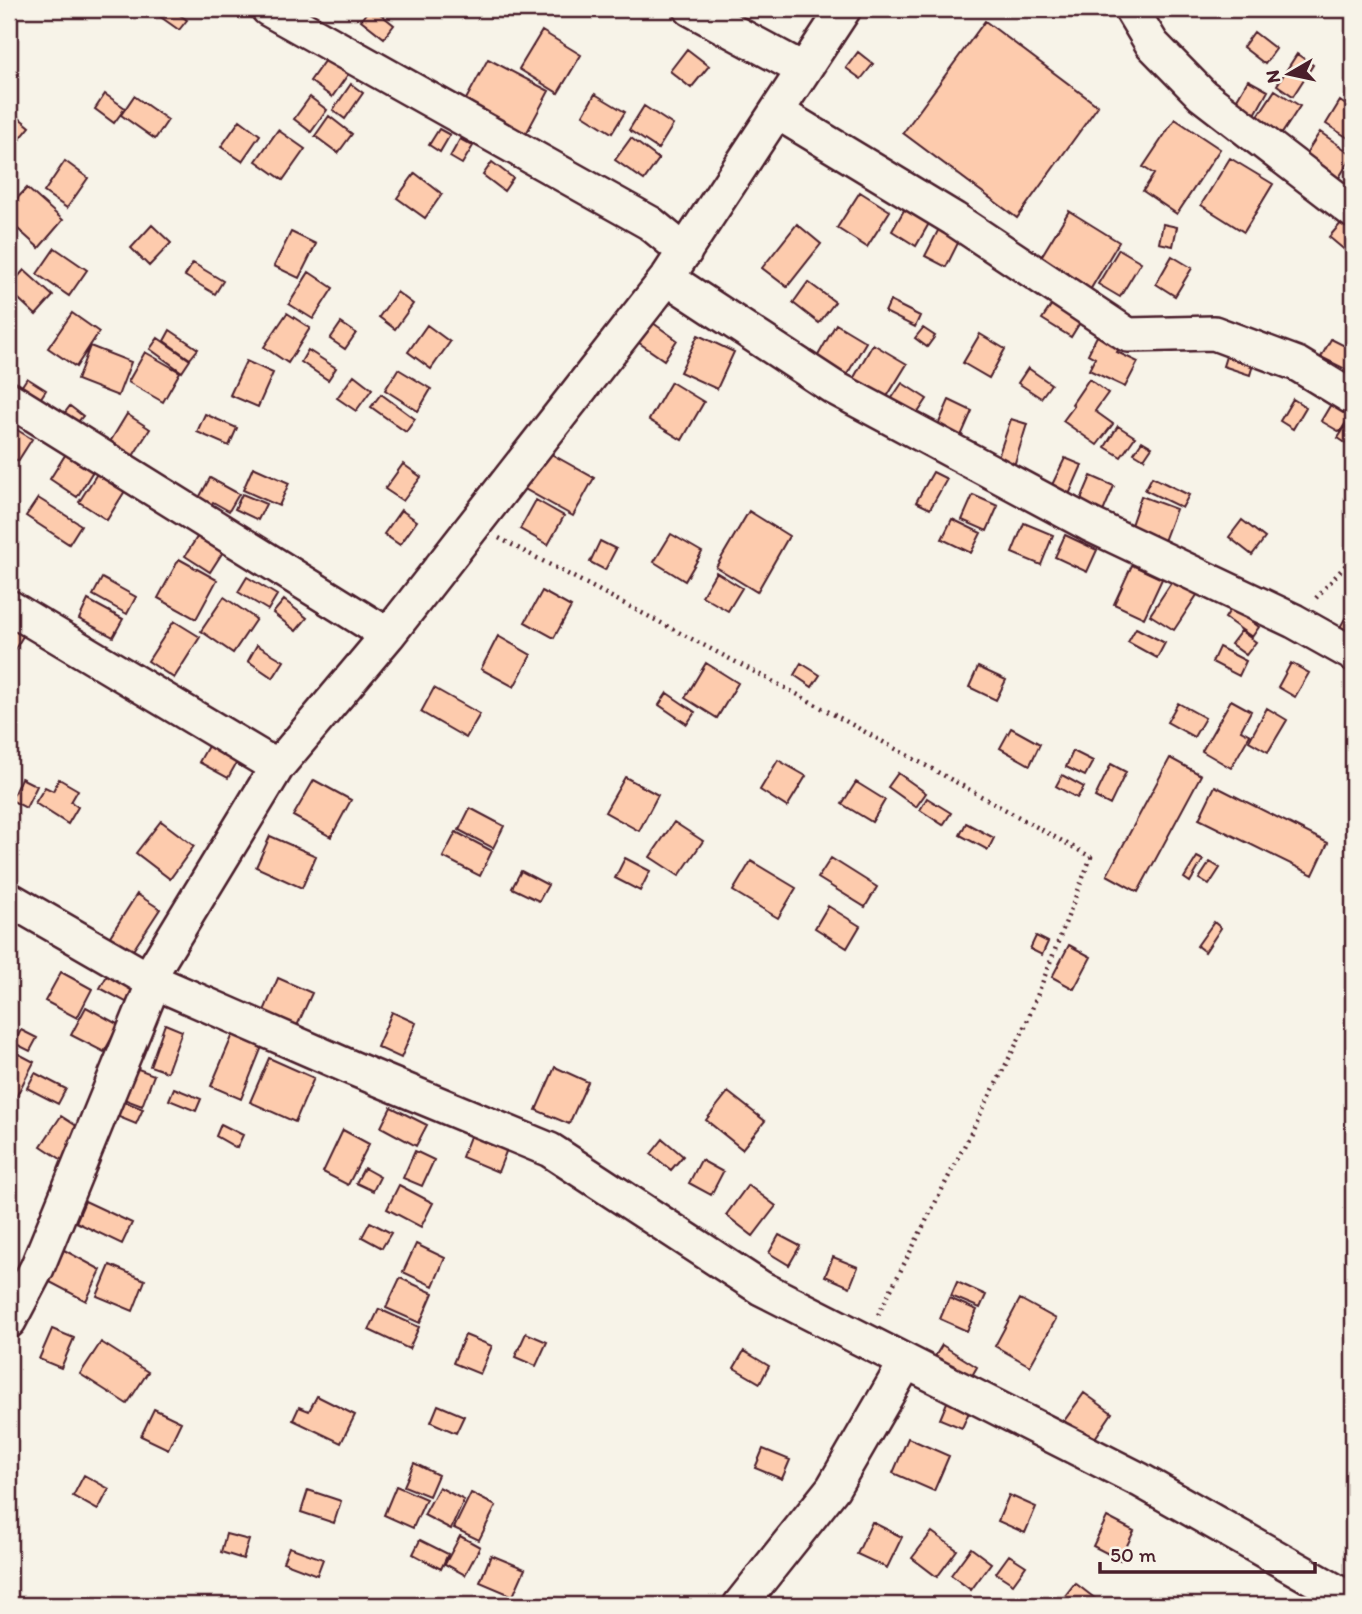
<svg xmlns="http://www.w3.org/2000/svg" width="1362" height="1614" font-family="Itim,sans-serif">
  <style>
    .building { fill: #fdcbad; stroke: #4a1f2b; stroke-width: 2 }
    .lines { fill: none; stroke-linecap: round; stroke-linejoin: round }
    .street-casing { stroke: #4a1f2b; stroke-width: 38 }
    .path { stroke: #4a1f2b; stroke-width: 4.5; stroke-dasharray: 2 5; stroke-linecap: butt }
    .street { stroke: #f7f3e8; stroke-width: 33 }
  </style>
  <rect width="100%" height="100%" fill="#f7f3e8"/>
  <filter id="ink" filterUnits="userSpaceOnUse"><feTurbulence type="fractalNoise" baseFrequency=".0143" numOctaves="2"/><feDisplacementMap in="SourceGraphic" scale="14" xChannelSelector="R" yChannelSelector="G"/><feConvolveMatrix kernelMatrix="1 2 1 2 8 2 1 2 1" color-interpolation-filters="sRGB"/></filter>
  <g filter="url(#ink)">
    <!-- building -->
    <path class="building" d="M158,9H171L187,20L179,30L155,13Z
      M369,9H374L394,25L384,38L361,20Z
      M985,21L1098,106L1017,218L903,133Z
      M542,31L581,55L558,93L519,69Z
      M1254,32L1276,49L1265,64L1243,47Z
      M687,49L709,66L691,88L670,71Z
      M858,52L873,64L861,79L846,68Z
      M1297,54L1313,65L1293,96L1277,85Z
      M327,57L349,73L332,97L310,81Z
      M488,59L549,91L526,134L465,101Z
      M1248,80L1268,91L1253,118L1233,106Z
      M351,84L363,93L345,119L333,110Z
      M1275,90L1300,106L1281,135L1256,119Z
      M105,94L125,108L114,123L95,109Z
      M595,94L625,112L612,133L583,115Z
      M134,96L168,120L155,139L121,115Z
      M310,97L327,110L311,132L294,119Z
      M1340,101L1353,110V141L1326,124Z
      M644,106L673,125L658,149L629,130Z
      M12,112L30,127L10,151L9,116Z
      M329,116L352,134L338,153L315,136Z
      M1175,119L1220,149L1177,214L1143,191L1154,174L1143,167Z
      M240,120L260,135L242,161L221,147Z
      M439,129L450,135L440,152L429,145Z
      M278,130L305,149L283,180L256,161Z
      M1320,132L1353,155L1335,184L1301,161Z
      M631,138L659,159L644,180L615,160Z
      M460,139L473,146L462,164L450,157Z
      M1230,158L1273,184L1244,232L1201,205Z
      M65,161L88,178L67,208L44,192Z
      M492,162L513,178L504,191L483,175Z
      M415,173L442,194L425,218L397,198Z
      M27,188L63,220L39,248L9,221V207Z
      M860,192L890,211L867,247L837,228Z
      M907,205L931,220L916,246L892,231Z
      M1069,211L1119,242L1084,300L1050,279L1057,267L1041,257Z
      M1349,214L1353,217V257L1329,237Z
      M943,221L964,231L946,267L925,256Z
      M797,224L821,244L787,287L762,268Z
      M1163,224L1177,227L1173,246L1159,243Z
      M152,225L171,243L149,266L131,248Z
      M291,232L316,244L299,278L274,266Z
      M55,248L87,270L69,296L37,274Z
      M1119,249L1141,262L1120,297L1098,284Z
      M1172,256L1192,268L1175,296L1156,284Z
      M193,263L223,281L215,294L185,276Z
      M24,270L53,296L36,315L9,290V287Z
      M309,272L333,288L313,319L289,304Z
      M808,282L835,302L819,323L793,303Z
      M397,292L413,304L395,329L379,317Z
      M1056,298L1084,316L1071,337L1042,319Z
      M890,301L920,316L915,327L885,312Z
      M72,313L99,332L76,367L48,348Z
      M287,313L310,328L288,363L264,347Z
      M646,318L677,340L664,360L632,338Z
      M341,323L356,333L345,349L330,339Z
      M836,324L866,342L842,383L812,366Z
      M427,325L450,342L431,369L408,352Z
      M923,328L935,336L927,347L915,338Z
      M170,330L198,349L190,359L164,341Z
      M980,334L1005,349L989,378L963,363Z
      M698,335L734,352L717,389L680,372Z
      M1097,336L1120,347L1117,352L1138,362L1125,387L1089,370L1095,358L1088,354Z
      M158,338L190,360L182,372L150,349Z
      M1331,339L1353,350V373L1321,357Z
      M873,344L907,364L880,408L848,388Z
      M90,346L131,362L118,396L77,380Z
      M308,350L336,368L328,380L301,362Z
      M1228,350L1255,358L1250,375L1223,366Z
      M145,352L180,372L163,402L128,382Z
      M246,361L273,373L258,407L230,395Z
      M1028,368L1051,384L1041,398L1018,383Z
      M398,369L431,389L418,411L385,390Z
      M354,375L372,389L356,411L337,398Z
      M27,378L46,390L35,407L16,395Z
      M1089,379L1108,393L1095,411L1113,424L1097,445L1063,421L1074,406L1072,404Z
      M671,382L704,402L682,440L649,420Z
      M902,383L927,399L911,423L886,407Z
      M381,394L415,419L406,432L371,407Z
      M1337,394L1353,411L1340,432L1321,421Z
      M1293,399L1306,407L1293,429L1280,421Z
      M949,400L972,411L958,443L935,432Z
      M70,406L83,416L73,428L60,419Z
      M127,414L150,429L133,456L110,442Z
      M205,414L237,428L229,446L197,432Z
      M1353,415V448L1338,438Z
      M1011,419L1027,424L1014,466L997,460Z
      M9,425L32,439L18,461L9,455Z
      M1118,426L1135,437L1121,457L1105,447Z
      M1142,441L1152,447L1144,459L1134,453Z
      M69,449L96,466L77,497L50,479Z
      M544,450L594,478L573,516L523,488Z
      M1065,458L1082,465L1068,497L1050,489Z
      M403,464L421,477L403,501L385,489Z
      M253,467L289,483L279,506L243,490Z
      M100,469L128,486L107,520L79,502Z
      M933,472L947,479L930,509L916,502Z
      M1091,476L1114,486L1103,512L1080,502Z
      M1152,477L1189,495L1182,508L1145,490Z
      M210,478L239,494L229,511L213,502L206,515L194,507Z
      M242,494L266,504L258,520L235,509Z
      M973,495L998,506L987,531L962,520Z
      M1141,496L1176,509L1164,541L1130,528Z
      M38,498L81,525L69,544L26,516Z
      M536,500L564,516L548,545L520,529Z
      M401,510L417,521L400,545L384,534Z
      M749,511L789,536L757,592L716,567Z
      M952,519L981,533L971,553L942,539Z
      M1242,520L1265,538L1252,555L1229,537Z
      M1024,523L1053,535L1041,565L1012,553Z
      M203,528L228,544L210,572L185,556Z
      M671,534L702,552L685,581L654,562Z
      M1065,535L1097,550L1087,572L1055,557Z
      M600,541L616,549L605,570L590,562Z
      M179,559L217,580L196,619L158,598Z
      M1132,565L1162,579L1144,618L1114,604Z
      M716,572L742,588L728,611L702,596Z
      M247,577L277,595L268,610L238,592Z
      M102,578L136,597L127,614L93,595Z
      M1173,580L1197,595L1174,630L1150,615Z
      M542,591L571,607L554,638L525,622Z
      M224,597L256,619L233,653L201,631Z
      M88,600L123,619L113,637L79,619Z
      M284,600L307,618L296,631L273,613Z
      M1232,607L1259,627L1252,637L1225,618Z
      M1347,615L1353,618V646L1335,636Z
      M174,621L200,637L174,678L148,661Z
      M9,627L23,636L9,659Z
      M1136,628L1165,643L1157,658L1128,642Z
      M1241,631L1256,642L1246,655L1231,644Z
      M498,636L531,655L514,687L481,669Z
      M257,645L284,661L273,678L248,661Z
      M1219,647L1246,661L1239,676L1212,662Z
      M706,663L738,683L717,718L685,698Z
      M801,663L820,675L812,687L794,675Z
      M1291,663L1309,673L1295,697L1278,687Z
      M978,667L1006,680L996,700L969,687Z
      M434,688L480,714L466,738L421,712Z
      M667,693L695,712L687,724L659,705Z
      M1231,700L1251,711L1241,730L1250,735L1231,768L1202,751Z
      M1178,703L1205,718L1194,737L1167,722Z
      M1267,708L1287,720L1268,752L1249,741Z
      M1011,728L1040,744L1030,765L1000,748Z
      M208,746L237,762L228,778L199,762Z
      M1073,751L1093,761L1085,776L1066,767Z
      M1170,758L1201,775L1138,892L1107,875Z
      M778,760L806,776L787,807L760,790Z
      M1111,764L1126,772L1110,805L1095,797Z
      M898,773L926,793L916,807L888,787Z
      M1062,775L1084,787L1077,798L1056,786Z
      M625,777L658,795L639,831L605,812Z
      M21,778L37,786L26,808L11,800Z
      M59,779L78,790L71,802L78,807L68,824L35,803L45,787L53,791Z
      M314,780L351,800L331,837L293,816Z
      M856,782L885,800L872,822L842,804Z
      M1215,786L1328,843L1313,875L1199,819Z
      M927,798L951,813L943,825L920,810Z
      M470,808L504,826L493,848L459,830Z
      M161,821L194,846L170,879L136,853Z
      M674,822L703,841L679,876L650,857Z
      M966,823L994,838L988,850L960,835Z
      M456,832L492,851L480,876L443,857Z
      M270,836L316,856L302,888L256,867Z
      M1197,857L1203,860L1190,882L1184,878Z
      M625,858L650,871L640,891L615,878Z
      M831,858L877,887L865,907L818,878Z
      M751,861L796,888L778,918L733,891Z
      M1210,862L1220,868L1209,885L1199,879Z
      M521,871L548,885L539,901L512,888Z
      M137,894L160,909L130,955L107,941Z
      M828,906L860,926L847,948L815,928Z
      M1214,922L1221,928L1205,952L1197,946Z
      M1036,936L1048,942L1042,955L1030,949Z
      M1069,945L1091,957L1074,989L1052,977Z
      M61,972L92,989L77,1018L45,1001Z
      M109,972L144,990L135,1007L100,988Z
      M278,978L312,993L297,1026L264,1011Z
      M86,1007L119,1025L104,1052L71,1035Z
      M392,1012L416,1023L401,1058L377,1047Z
      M165,1024L182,1031L167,1072L150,1066Z
      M21,1030L37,1038L30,1051L14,1043Z
      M234,1032L263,1044L241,1099L211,1086Z
      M13,1051L34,1062L14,1101L9,1098V1058Z
      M269,1058L314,1078L295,1122L250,1102Z
      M133,1067L154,1075L142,1106L121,1098Z
      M555,1067L588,1082L569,1124L536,1110Z
      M35,1073L66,1089L58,1104L27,1088Z
      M174,1088L201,1099L196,1111L169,1100Z
      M728,1092L765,1121L742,1149L706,1120Z
      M120,1100L143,1109L136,1124L114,1115Z
      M391,1107L427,1125L416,1146L381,1127Z
      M61,1116L86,1132L67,1163L41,1146Z
      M221,1124L243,1135L237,1148L216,1136Z
      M343,1130L369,1144L348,1185L323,1172Z
      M471,1134L507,1149L498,1172L462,1157Z
      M663,1139L683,1156L671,1170L651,1154Z
      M415,1151L434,1160L422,1186L403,1178Z
      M701,1160L723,1172L711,1195L689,1183Z
      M364,1168L380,1177L373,1191L356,1183Z
      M399,1185L433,1203L421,1227L387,1209Z
      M748,1185L776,1206L753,1236L726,1215Z
      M85,1201L132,1223L122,1244L76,1222Z
      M370,1222L391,1233L382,1248L362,1237Z
      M779,1235L800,1246L789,1265L769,1253Z
      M416,1244L445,1258L433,1286L403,1272Z
      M64,1250L101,1270L86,1301L48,1281Z
      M833,1257L858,1267L850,1287L825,1276Z
      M110,1265L145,1280L133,1311L97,1296Z
      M400,1278L433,1293L420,1323L386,1308Z
      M957,1282L986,1295L980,1308L951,1296Z
      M949,1298L977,1310L967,1331L940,1319Z
      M1020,1299L1056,1319L1030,1366L995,1346Z
      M379,1309L419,1327L409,1349L369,1330Z
      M52,1329L74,1338L61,1368L39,1359Z
      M526,1333L547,1342L536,1366L515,1357Z
      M465,1335L492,1346L480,1374L453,1363Z
      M101,1342L148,1372L127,1404L80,1374Z
      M942,1345L977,1367L969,1381L933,1360Z
      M744,1351L769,1366L760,1383L734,1368Z
      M1084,1393L1112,1413L1093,1441L1064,1421Z
      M317,1396L355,1415L341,1443L293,1420L299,1407L309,1411Z
      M948,1400L970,1410L962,1428L940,1419Z
      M438,1405L464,1416L456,1433L431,1422Z
      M154,1409L181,1422L168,1449L141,1436Z
      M908,1438L949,1456L934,1491L893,1473Z
      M763,1449L790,1460L782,1479L755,1468Z
      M414,1463L438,1475L429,1496L404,1486Z
      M84,1475L109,1489L98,1510L73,1496Z
      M396,1486L426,1499L413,1528L384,1515Z
      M439,1487L464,1500L451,1529L424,1515Z
      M308,1490L341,1501L334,1523L301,1512Z
      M471,1493L496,1506L479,1540L454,1528Z
      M1009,1495L1036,1507L1025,1533L998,1521Z
      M1107,1517L1134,1531L1120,1560L1093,1546Z
      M872,1522L902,1537L887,1568L857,1554Z
      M932,1532L957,1550L937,1577L912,1558Z
      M226,1534L249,1540L243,1559L221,1552Z
      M460,1536L480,1547L465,1575L445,1564Z
      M420,1540L448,1554L441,1569L413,1554Z
      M289,1547L323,1559L317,1575L283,1562Z
      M971,1548L991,1563L971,1590L951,1575Z
      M491,1555L525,1569L513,1596L480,1582Z
      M1009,1555L1026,1566L1013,1584L996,1573Z
      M1075,1583L1101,1603L1100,1605H1058Z"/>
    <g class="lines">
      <!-- street casing -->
      <g class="street-casing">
        <path id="street" d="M268,9L650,223L685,252
          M691,9L804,70
          M1131,9L1152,44L1202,95L1353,211
          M777,112L954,219L1128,335L1214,333L1297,364L1353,398
          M667,278L833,387L1089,524L1294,621L1353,654
          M9,399L388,635
          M9,607L277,767
          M9,899L148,979L352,1068L550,1150L761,1288L1140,1480L1353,1601
          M148,979L277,767L388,635L667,278L844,9
          M9,1321L37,1268L154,982
          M740,1605L833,1488L906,1362"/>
      </g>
      <!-- path -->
      <path class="path" d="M499,538L793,692L1091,857L1025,1027L878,1315
        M1316,598L1353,557"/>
      <!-- street -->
      <use href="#street" class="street"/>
    </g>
  </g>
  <!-- margin -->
  <rect width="1362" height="1614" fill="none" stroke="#f7f3e8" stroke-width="35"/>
  <rect x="18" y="18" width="1327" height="1579" fill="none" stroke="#4a1f2b" stroke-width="2.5" filter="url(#ink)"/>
  <!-- north arrow -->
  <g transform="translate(1289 74) rotate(261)" stroke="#f7f3e8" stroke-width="5" paint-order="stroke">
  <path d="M0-5L12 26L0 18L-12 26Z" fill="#4a1f2b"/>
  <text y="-10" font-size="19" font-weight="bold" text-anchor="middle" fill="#4a1f2b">N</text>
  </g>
  <!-- scale -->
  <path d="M1100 1562v10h215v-10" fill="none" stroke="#4a1f2b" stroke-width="3.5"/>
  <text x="1110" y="1562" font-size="21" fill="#4a1f2b" stroke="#f7f3e8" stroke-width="5" paint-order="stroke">50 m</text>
</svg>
